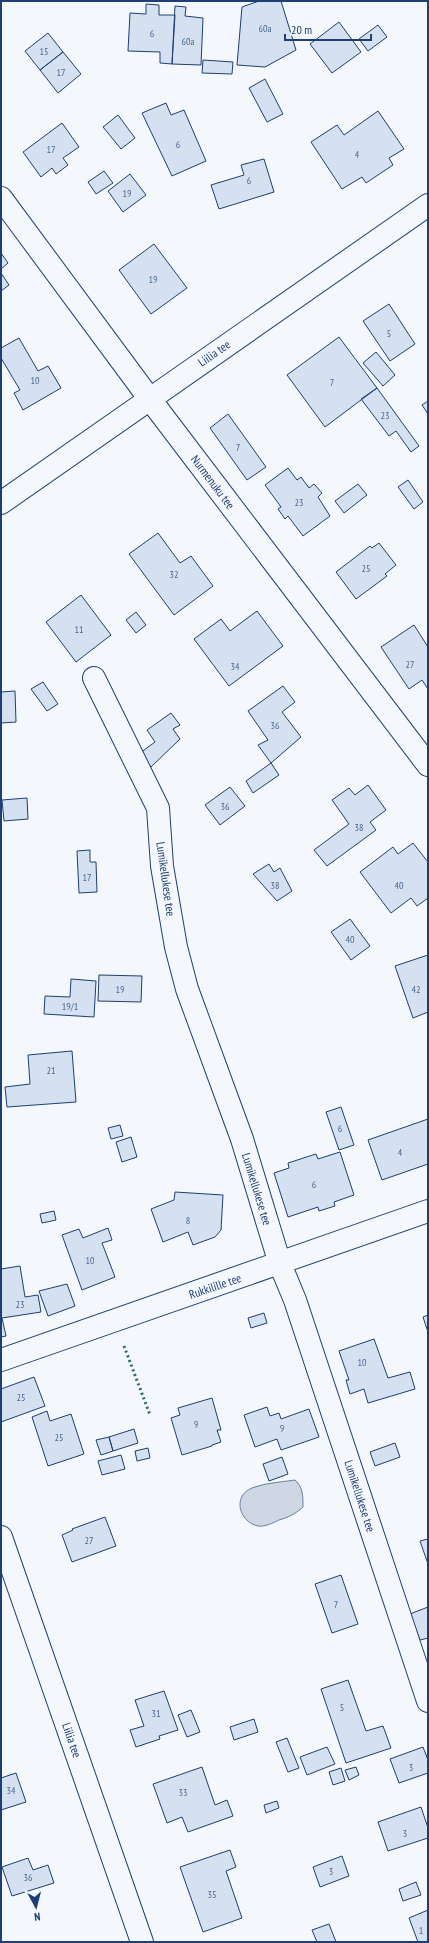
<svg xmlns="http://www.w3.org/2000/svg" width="429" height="1943" font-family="'PT Sans Narrow',sans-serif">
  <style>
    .water { fill: #cfd7e4; stroke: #687fa3 }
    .building { fill: #d5e0f0; stroke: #1d3f73 }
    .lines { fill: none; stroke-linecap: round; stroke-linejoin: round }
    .minor-casing { stroke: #1d3f73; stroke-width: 24 }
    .minor { stroke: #f4f7fb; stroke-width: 22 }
    .hedge { stroke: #2c6c60; stroke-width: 3; stroke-dasharray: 2 3; stroke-linecap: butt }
    .labels { text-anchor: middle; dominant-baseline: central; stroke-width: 3; stroke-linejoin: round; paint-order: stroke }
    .number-label { font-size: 10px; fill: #4b6792 }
    .street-label { font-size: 12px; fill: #1d3f73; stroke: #f4f7fb }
  </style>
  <rect width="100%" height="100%" fill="#f4f7fb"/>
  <!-- water -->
  <path class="water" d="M295,1480C303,1487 303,1496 303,1507C295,1514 289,1517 279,1520C273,1523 265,1527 258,1526C239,1522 232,1496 252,1488C265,1483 282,1482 295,1480Z"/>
  <!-- building -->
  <path class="building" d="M259,1H281L296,50L265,67L237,65L242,7Z
    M146,4L159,5V15H175L172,64L160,63V52L128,51L130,13L146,14Z
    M175,6L186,7L185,16L203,18L201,65L172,64Z
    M339,22L361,52L332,73L310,44Z
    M378,25L387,37L368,51L359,39Z
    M48,33L63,52L40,70L25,51Z
    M63,52L81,74L58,93L40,70Z
    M203,60L233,62L232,74L202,73Z
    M265,79L283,114L267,122L249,88Z
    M166,103L171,115L184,110L206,161L172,176L142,113Z
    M378,111L404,149L389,158L393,165L366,183L362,177L342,189L311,142L337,125L344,135Z
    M118,115L135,138L121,149L103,127Z
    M62,123L79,147L63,158L68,165L56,174L52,168L41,177L23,152Z
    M264,159L274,192L219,209L211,185L244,175L241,165Z
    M104,171L113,183L96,194L88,182Z
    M130,174L146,195L123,212L108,191Z
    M154,244L187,288L151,314L119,270Z
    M1,253L8,263L1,269Z
    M1,273L9,285L1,291Z
    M389,304L415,344L390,361L363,321Z
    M339,337L377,388L325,427L287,375Z
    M19,338L38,371L48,366L61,388L23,410L14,393L20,390L1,358V348Z
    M376,352L395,375L383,386L363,363Z
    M377,388L419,446L411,452L396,431L389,436L361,399Z
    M428,401V414L422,405Z
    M228,414L266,467L247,480L210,428Z
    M288,468L297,480L301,477L309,488L314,484L322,493L318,497L330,516L303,536L288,516L285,519L278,509L281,507L265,485Z
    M408,480L423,502L414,509L398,487Z
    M358,484L367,495L344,513L335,501Z
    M158,533L180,563L191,556L213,586L174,615L129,554Z
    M379,543L396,565L385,574L387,576L356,599L336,572L370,546L372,548Z
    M81,595L111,635L76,662L46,622Z
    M257,611L283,646L229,686L194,639L221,619L230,631Z
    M136,612L146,625L136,633L126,620Z
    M414,625L428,647V689L422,680L409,689L381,647Z
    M43,682L58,704L47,711L31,689Z
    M283,686L295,702L282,712L301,737L271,763L258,745L268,740L248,711Z
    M15,691L16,722L1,723V692Z
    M171,713L180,725L173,729L180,739L151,767L140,753L155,742L147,730Z
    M271,763L279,775L253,793L246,781Z
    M368,785L386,810L370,822L376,830L327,866L314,850L349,824L332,800L349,788L355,795Z
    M230,787L245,806L220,825L205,805Z
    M27,798L28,819L4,821L2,800Z
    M413,843L428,862V898L417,906L411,898L391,913L360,872L393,847L398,854Z
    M90,850V862H96L97,892L79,893L77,851Z
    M269,864L274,872L280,868L292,891L277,901L253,874Z
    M350,919L370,946L351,960L331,932Z
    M428,955V1012L413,1018L395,966Z
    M99,975L142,976L141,1002L98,1001Z
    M71,979L96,981L94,1017L44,1014L45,996L70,997Z
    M72,1051L76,1102L7,1107L5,1087L30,1084L28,1055Z
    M341,1107L354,1145L339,1150L326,1112Z
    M428,1119V1164L382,1180L368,1140Z
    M120,1125L123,1136L111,1139L108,1128Z
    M131,1137L137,1157L122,1162L116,1142Z
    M340,1152L354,1195L334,1202L335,1206L319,1211L318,1207L288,1217L274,1173L289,1168L288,1163L316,1154L318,1159Z
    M175,1192L223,1195L221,1230L215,1237L193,1245L188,1232L163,1242L151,1209L174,1200Z
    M54,1211L56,1220L42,1223L40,1214Z
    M108,1228L112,1240L102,1243L115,1277L82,1290L62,1235L79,1229L83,1238Z
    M20,1266L25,1297L38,1295L41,1312L2,1318L6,1336L1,1337V1269Z
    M67,1284L75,1306L48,1316L39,1291Z
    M264,1313L267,1323L251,1328L248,1318Z
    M428,1315V1332L423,1317Z
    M374,1339L388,1378L410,1372L415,1389L368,1403L364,1389L350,1394L346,1380H349L339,1351Z
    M34,1377L45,1406L1,1422V1389Z
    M212,1398L221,1430H217L221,1442L212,1445V1446L182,1455L171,1418L180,1415L178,1408Z
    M267,1407L270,1416L279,1413L281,1419L309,1409L319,1437L281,1450L277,1439L255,1447L244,1415Z
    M47,1411L50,1421L71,1414L84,1454L48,1466L32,1417Z
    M134,1429L138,1443L113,1451L109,1437Z
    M109,1437L113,1451L101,1455L96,1440Z
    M395,1443L400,1457L375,1466L370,1452Z
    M148,1448L150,1458L137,1461L135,1451Z
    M121,1455L125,1469L102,1475L98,1461Z
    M282,1457L288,1474L269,1481L263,1464Z
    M105,1517L116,1546L72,1562L62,1535L73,1530L72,1529Z
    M428,1539V1564L420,1541Z
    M341,1575L358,1624L332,1633L315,1584Z
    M428,1607V1638L420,1640L410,1614Z
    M348,1680L366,1731L383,1726L391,1748L346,1763L321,1689Z
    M164,1691L178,1730L159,1736L160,1739L136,1747L130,1730L144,1726L135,1700Z
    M191,1710L200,1732L187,1737L178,1715Z
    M254,1719L258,1732L234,1740L230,1727Z
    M287,1738L299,1768L288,1772L276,1742Z
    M327,1747L335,1764L307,1775L300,1757Z
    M423,1747L428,1760V1773L399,1783L390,1759Z
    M202,1767L215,1805L227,1800L233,1816L188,1832L182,1817L167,1823L153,1784Z
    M356,1767L359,1775L349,1780L345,1770Z
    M341,1768L345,1781L333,1785L329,1772Z
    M16,1773L26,1802L1,1810V1778Z
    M277,1801L279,1808L266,1813L264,1805Z
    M421,1807L428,1828V1838L388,1851L378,1822Z
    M230,1850L236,1867L226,1871L242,1918L203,1932L180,1867Z
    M342,1856L349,1876L320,1887L313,1867Z
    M28,1858L33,1870L48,1865L54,1883L12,1896L2,1867Z
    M416,1882L421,1895L403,1901L399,1889Z
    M428,1910V1942H418L409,1918Z
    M329,1924L336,1942H317L312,1930Z"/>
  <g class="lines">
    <!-- minor casing -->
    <g class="minor-casing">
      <path id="minor" d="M1,198L149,398L428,765
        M1,503L428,205
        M94,678L158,808L162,866L176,947L187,989L242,1139L280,1264L295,1300L428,1701
        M1,1360L428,1211
        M1,1537L142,1942"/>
    </g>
    <!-- minor -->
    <use href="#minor" class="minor"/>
    <!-- hedge -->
    <path class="hedge" d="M124,1346L150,1415"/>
  </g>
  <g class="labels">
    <!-- number labels -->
    <g class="number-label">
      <text x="265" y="28">60a</text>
      <text x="152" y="33">6</text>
      <text x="188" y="41">60a</text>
      <text x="44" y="51">15</text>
      <text x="61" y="72">17</text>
      <text x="178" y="144">6</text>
      <text x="51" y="149">17</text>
      <text x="357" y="154">4</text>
      <text x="249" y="180">6</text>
      <text x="127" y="193">19</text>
      <text x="153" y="279">19</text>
      <text x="389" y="333">5</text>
      <text x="35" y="380">10</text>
      <text x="332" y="382">7</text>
      <text x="385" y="415">23</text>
      <text x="238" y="447">7</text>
      <text x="299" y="502">23</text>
      <text x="366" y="568">25</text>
      <text x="174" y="574">32</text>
      <text x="79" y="629">11</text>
      <text x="410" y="664">27</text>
      <text x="235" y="666">34</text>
      <text x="275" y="725">36</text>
      <text x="225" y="806">36</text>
      <text x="359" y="827">38</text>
      <text x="87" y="877">17</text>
      <text x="275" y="885">38</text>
      <text x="399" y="885">40</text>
      <text x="350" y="939">40</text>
      <text x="120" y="989">19</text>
      <text x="416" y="989">42</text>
      <text x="70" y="1006">19/1</text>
      <text x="51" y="1070">21</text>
      <text x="340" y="1128">6</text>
      <text x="400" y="1152">4</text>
      <text x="314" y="1184">6</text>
      <text x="188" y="1220">8</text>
      <text x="90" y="1260">10</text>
      <text x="20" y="1304">23</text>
      <text x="362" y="1362">10</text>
      <text x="21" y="1397">25</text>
      <text x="196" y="1424">9</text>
      <text x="282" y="1428">9</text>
      <text x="59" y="1437">25</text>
      <text x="89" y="1540">27</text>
      <text x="336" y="1604">7</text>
      <text x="342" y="1707">5</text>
      <text x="156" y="1713">31</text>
      <text x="411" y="1767">3</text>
      <text x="11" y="1790">34</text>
      <text x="183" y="1792">33</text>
      <text x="405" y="1833">3</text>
      <text x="331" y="1871">3</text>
      <text x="28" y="1877">36</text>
      <text x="212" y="1894">35</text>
      <text x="421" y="1930">1</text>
    </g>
    <!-- street labels -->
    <g class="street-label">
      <text transform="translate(214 353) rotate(-35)">Liilia tee</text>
      <text transform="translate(213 482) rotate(53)">Nurmenuku tee</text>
      <text transform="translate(166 879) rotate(82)">Lumikellukese tee</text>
      <text transform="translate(257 1189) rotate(73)">Lumikellukese tee</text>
      <text transform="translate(215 1286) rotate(-19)">Rukkilille tee</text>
      <text transform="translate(360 1496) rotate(72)">Lumikellukese tee</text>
      <text transform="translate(72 1740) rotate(71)">Liilia tee</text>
    </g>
  </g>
  <!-- border -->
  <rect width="429" height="1943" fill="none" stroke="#1d3f73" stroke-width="4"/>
  <!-- north arrow -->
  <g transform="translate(36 1907) rotate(173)" stroke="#f4f7fb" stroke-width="3" paint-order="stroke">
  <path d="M0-3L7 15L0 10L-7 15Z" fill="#1d3f73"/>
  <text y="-6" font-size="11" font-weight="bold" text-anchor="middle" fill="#1d3f73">N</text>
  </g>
  <!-- scale -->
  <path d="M285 34v6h86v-6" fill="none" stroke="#1d3f73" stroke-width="2"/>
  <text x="291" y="34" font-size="12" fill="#1d3f73" stroke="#f4f7fb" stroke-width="3" paint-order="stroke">20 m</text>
</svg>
